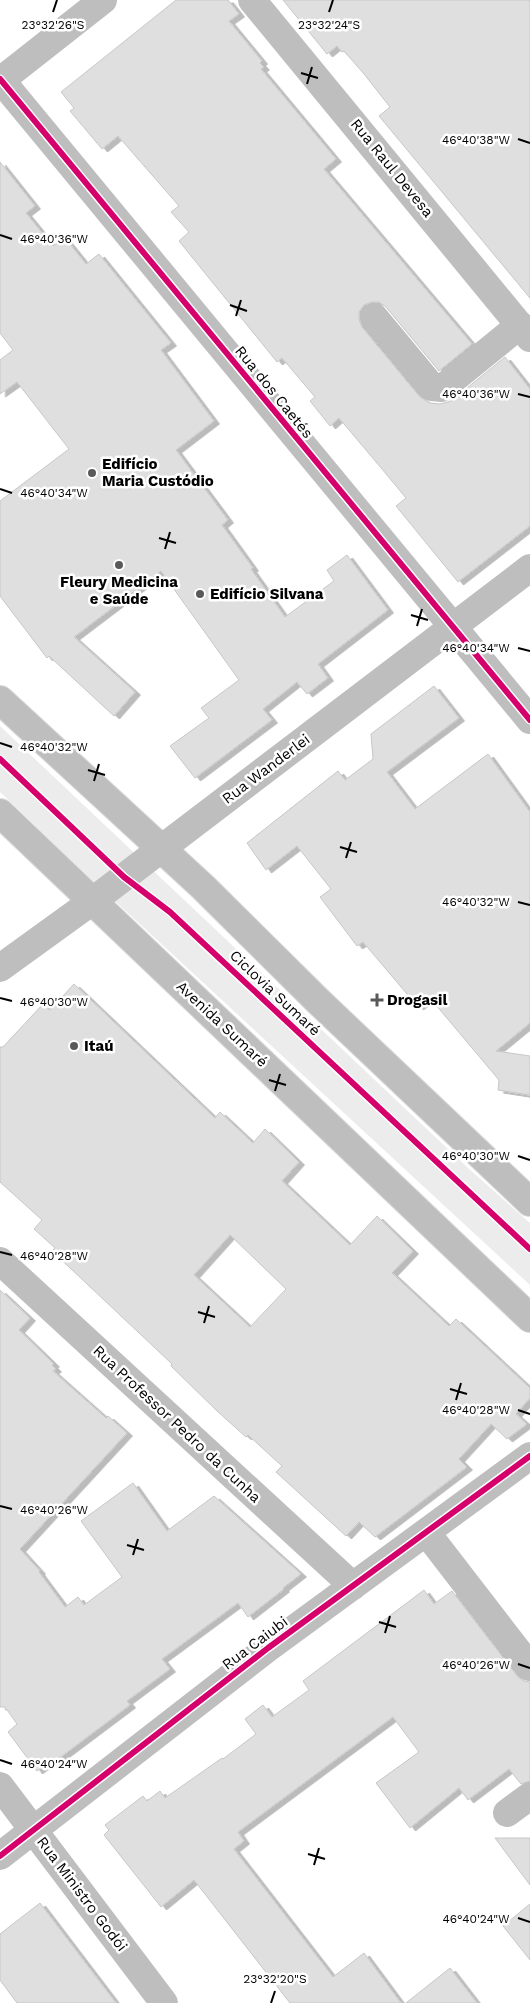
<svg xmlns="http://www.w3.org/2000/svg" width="530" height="2003" font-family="'Work Sans',sans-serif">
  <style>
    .green { fill: #ececec }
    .building { fill: #dfdfdf; stroke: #c7c7c7; fill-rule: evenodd; filter: url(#shadow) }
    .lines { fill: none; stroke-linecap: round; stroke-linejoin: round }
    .major-casing { stroke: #dbdbdb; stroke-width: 30 }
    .minor { stroke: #bebebe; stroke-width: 28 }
    .major { stroke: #bebebe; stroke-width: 28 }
    .cycleway-casing { stroke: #fff; stroke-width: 9 }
    .cycleway { stroke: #d6006c; stroke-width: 6 }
    .ticks { fill: none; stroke: #000; stroke-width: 2 }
    .poi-dot { fill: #595959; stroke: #fff; stroke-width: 2 }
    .labels { text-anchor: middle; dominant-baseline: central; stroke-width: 5; stroke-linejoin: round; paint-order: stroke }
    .street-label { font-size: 15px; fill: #000; stroke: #fff }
    .poi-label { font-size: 15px; font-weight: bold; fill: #000; stroke: #fff; text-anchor: start }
    .ticks-label { font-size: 12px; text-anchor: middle; fill: #000; stroke: #fff; stroke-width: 5; stroke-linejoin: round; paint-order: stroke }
  </style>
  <defs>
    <filter id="shadow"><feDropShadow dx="5.5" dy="3" stdDeviation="0" flood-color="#0004"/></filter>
  </defs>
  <rect width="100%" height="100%" fill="#fff"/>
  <!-- green -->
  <path class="green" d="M0,726L467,1167L530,1223V1285L76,865L0,792Z"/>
  <!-- building -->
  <path class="building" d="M176,0H228L239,14L229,21L262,61L260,63L264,67L261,69L336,159L324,169L472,344L439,371L386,307L379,302H372L364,305L359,312V319L362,327L420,397L430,403L440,404L451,401L505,357L530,389V526L458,582L396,506L406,498L387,475L339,418L330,426L310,401L315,397L282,358L277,362L179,241L189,232L171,212L179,206L118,136L102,149L70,111L74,108L61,92Z
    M283,0H530V298L379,116L390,107L364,74L344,51L342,52L337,46L327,54Z
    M0,162L35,206L26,213L53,246L65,238L86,264L99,254L171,343L161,350L214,421L176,450L228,520L222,525L253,568L251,569L285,617L334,581L327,570L347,555L388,610L318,664L328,678L307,694L297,682L263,709L272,720L195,778L170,746L209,718L201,708L239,680L161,571L74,637L135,692L114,716L49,656L47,658L0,596V501L69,449L17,382L0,394V360L13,350L0,333Z
    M434,686L459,718L387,772L415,809L488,754L530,812V1023L496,1051L530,1056V1095L498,1090L499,1080L430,998L418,1007L363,942L357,946L320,897L331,889L297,846L266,870L247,843L338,771L345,780L373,759L371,734Z
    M74,984L215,1118L220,1112L253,1143L265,1129L299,1162L282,1181L350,1245L377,1216L413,1251L392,1273L449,1326L456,1319L530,1388V1398L516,1414L527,1424L507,1439L491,1424L459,1459L467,1467L375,1537L359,1522L346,1536L276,1472L282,1466L248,1435L246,1437L217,1411L171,1366L172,1364L52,1251L55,1248L34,1229L42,1220L0,1182V1047H3L43,1004L50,1010ZM230,1235L286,1289L250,1327L194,1275Z
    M0,1290L30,1318L19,1330L54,1364L52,1365L56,1369L53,1371L106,1418L108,1416L127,1433L20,1549L40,1571L39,1572L65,1607L78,1597L84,1605L122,1577L81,1521L133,1483L167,1531L214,1496L301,1574L283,1588L284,1589L248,1617L238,1603L162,1659L170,1669L127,1701L130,1705L54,1762L52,1760L37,1771L8,1732L17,1724L5,1707H0Z
    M424,1590L434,1604L452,1591L518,1677L524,1681L530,1682V1781L521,1784L509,1769L468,1800L459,1788L410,1828L376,1783L419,1752L393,1717L238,1832L244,1841L234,1849L333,1977L364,1953L401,2003H290L194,1880L161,1907L104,1835L109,1830L105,1825L143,1796L147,1801L160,1791L165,1798L222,1758L223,1759L256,1734L245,1719L263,1705L272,1717L309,1690L303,1681Z
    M495,1838H530V1885Z
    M40,1903L116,2003H17L0,1980V1934Z
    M530,1904V1960L503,1926Z
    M450,1968L477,2003H406Z"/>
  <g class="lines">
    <!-- major casing -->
    <g class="major-casing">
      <path id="major" d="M0,700L203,887L318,1001L530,1202
        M0,813L530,1318"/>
    </g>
    <!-- minor -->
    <path class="minor" d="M252,0L530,338
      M0,79L530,720
      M0,81L103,0
      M374,317L432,387L442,388L450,382L520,325
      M0,968L94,900L530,568
      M0,1261L353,1586
      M426,1532L530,1667
      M0,1786L164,2003
      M507,1813L530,1796
      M0,1856L268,1648L530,1456"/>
    <!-- major -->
    <use href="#major" class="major"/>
    <!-- cycleway casing -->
    <g class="cycleway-casing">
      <path id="cycleway" d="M0,79L530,720
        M0,759L124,877L170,912L530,1249
        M0,1856L268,1648L530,1456"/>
    </g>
    <!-- cycleway -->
    <use href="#cycleway" class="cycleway"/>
  </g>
  <!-- ticks -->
  <path class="ticks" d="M53,12L57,0M329,12L333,0M301,73L318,78M307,84L312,67M518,139L530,143M0,235L12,239M230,305L247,311M236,316L241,300M518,394L530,397M0,489L12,493M159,538L176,543M165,549L170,532M411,615L428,620M417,626L422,609M518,648L530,651M0,743L12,747M88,770L105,775M94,781L99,764M340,847L357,852M346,858L351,842M518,902L530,905M0,998L12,1001M269,1080L286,1085M275,1091L280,1074M518,1156L530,1160M0,1252L12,1255M198,1312L215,1317M204,1323L209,1306M450,1389L467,1394M456,1400L461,1383M518,1410L530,1414M0,1506L12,1509M127,1545L144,1550M133,1555L138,1539M379,1622L396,1627M385,1633L390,1616M518,1664L530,1668M0,1760L12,1764M308,1854L325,1859M314,1865L319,1848M518,1918L530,1922M271,2003L275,1991"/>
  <!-- markers -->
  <g class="poi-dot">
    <circle cx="92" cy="473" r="5"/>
    <circle cx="119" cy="565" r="5"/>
    <circle cx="200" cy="594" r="5"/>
    <path d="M374.5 992.5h5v5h5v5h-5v5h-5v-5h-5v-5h5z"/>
    <circle cx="74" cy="1046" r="5"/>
  </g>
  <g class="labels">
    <!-- street labels -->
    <g class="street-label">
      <text transform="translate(392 168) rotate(51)">Rua Raul Devesa</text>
      <text transform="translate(274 392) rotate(51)">Rua dos Caetés</text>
      <text transform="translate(266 769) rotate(-37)">Rua Wanderlei</text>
      <text transform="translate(275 993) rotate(43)">Ciclovia Sumaré</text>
      <text transform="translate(222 1024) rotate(43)">Avenida Sumaré</text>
      <text transform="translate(177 1424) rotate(43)">Rua Professor Pedro da Cunha</text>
      <text transform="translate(255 1643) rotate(-37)">Rua Caiubi</text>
      <text transform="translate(82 1894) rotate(53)">Rua Ministro Godói</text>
    </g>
    <!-- poi labels -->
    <g class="poi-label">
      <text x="102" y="464">Edifício<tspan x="102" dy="17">Maria Custódio</tspan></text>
      <text x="119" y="582" text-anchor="middle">Fleury Medicina<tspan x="119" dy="17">e Saúde</tspan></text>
      <text x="210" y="594">Edifício Silvana</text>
      <text x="387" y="1000">Drogasil</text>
      <text x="84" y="1046">Itaú</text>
    </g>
  </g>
  <g class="ticks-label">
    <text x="53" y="29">23°32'26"S</text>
    <text x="329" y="29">23°32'24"S</text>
    <text x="476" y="144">46°40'38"W</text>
    <text x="54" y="243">46°40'36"W</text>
    <text x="476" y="398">46°40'36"W</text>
    <text x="54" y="497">46°40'34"W</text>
    <text x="476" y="652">46°40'34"W</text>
    <text x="54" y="751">46°40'32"W</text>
    <text x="476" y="906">46°40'32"W</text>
    <text x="54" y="1006">46°40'30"W</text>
    <text x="476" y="1160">46°40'30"W</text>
    <text x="54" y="1260">46°40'28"W</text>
    <text x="476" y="1414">46°40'28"W</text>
    <text x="54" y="1514">46°40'26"W</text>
    <text x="476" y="1669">46°40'26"W</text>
    <text x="54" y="1768">46°40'24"W</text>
    <text x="476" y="1923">46°40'24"W</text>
    <text x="275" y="1983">23°32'20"S</text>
  </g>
</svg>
